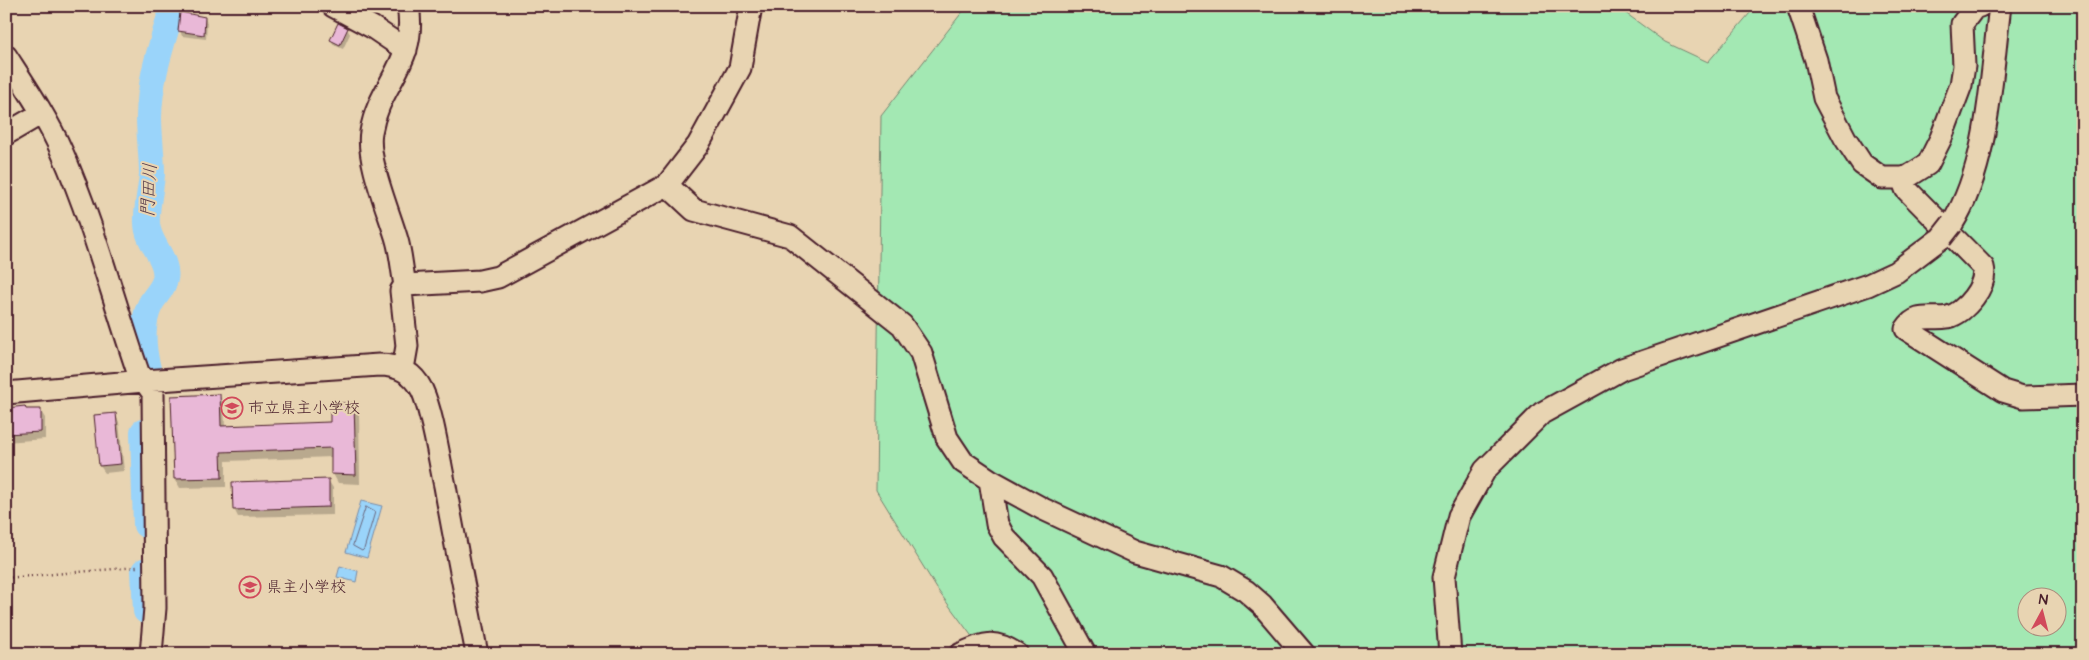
<svg xmlns="http://www.w3.org/2000/svg" width="2089" height="660" font-family="'Architects Daughter','Klee One',sans-serif">
  <style>
    .green { fill: #a3e8b3; stroke: #76846f; fill-rule: evenodd }
    .water { fill: #9ad4fa; stroke: #7a8ca7 }
    .shadow { fill: #0003 }
    .lines { fill: none; stroke-linecap: round; stroke-linejoin: round }
    .shore { stroke: #6a677e; stroke-width: 1 }
    .river { stroke: #9ad4fa; stroke-width: 26 }
    .building { fill: #e9b8d7; stroke: #4a1f2b }
    .minor-casing { stroke: #4a1f2b; stroke-width: 25 }
    .path { stroke: #4a1f2b; stroke-width: 2.5; stroke-dasharray: 1 4; stroke-linecap: butt }
    .minor { stroke: #e8d4b2; stroke-width: 21 }
    .minor-bridge-casing { stroke: #4a1f2b; stroke-width: 25; stroke-linecap: butt }
    .minor-bridge { stroke: #e8d4b2; stroke-width: 21 }
    .labels { text-anchor: middle; dominant-baseline: central; stroke-width: 4; stroke-linejoin: round; paint-order: stroke }
    .poi-label { font-size: 16px; fill: #4a1f2b; stroke: #e8d4b2; text-anchor: start }
    .water-label { font-size: 18px; font-style: italic; fill: #563a4a; stroke: #e8d4b2 }
  </style>
  <rect width="100%" height="100%" fill="#e8d4b2"/>
  <filter id="ink" filterUnits="userSpaceOnUse"><feTurbulence type="fractalNoise" baseFrequency=".02" numOctaves="2"/><feDisplacementMap in="SourceGraphic" scale="10" xChannelSelector="R" yChannelSelector="G"/><feConvolveMatrix kernelMatrix="1 2 1 2 8 2 1 2 1" color-interpolation-filters="sRGB"/></filter>
  <g filter="url(#ink)">
    <!-- green -->
    <path class="green" d="M967,6H1616L1665,42L1708,62L1756,6H2083V654H1983L1976,646L1893,654H985L939,592L876,490L881,116ZM2026,598H2056V628H2026Z"/>
    <!-- water -->
    <path class="water" d="M361,501L382,506L367,558L346,552Z
      M340,566L358,571L356,582L337,577Z"/>
    <!-- shadow -->
    <path class="shadow" d="M205,18L207,23L206,39L182,36L180,31Z
      M347,29L350,34L343,49L334,45L331,40Z
      M219,395L224,404L225,427L331,423L354,404L359,413L360,484L338,483L333,474L332,457L226,461V487L180,488L175,479Z
      M6,409L40,410L45,418V439L6,442Z
      M115,414L119,422L124,471L105,473L100,466Z
      M328,480L333,488V515L238,517L234,509Z"/>
    <g class="lines">
      <!-- shore -->
      <path class="shore" d="M366,507L375,512L364,549L362,551L353,546Z"/>
      <!-- river -->
      <path class="river" d="M148,369C143,349 141,324 150,305C154,296 163,290 165,279C169,259 147,243 147,223C146,206 151,190 152,174C152,155 149,136 149,117C150,75 162,45 173,6
        M143,432L146,525
        M144,571L146,611"/>
    </g>
    <!-- building -->
    <path class="building" d="M180,12L205,17L204,35L178,31Z
      M338,23L348,28L340,45L330,40Z
      M220,394L221,426L330,422V403H354L356,475L331,474V448L221,452L222,478L174,479L171,396Z
      M25,406L26,409H41V432L6,434V408Z
      M116,413L121,464L99,466L94,415Z
      M329,479V507L233,510L232,482Z"/>
    <g class="lines">
      <!-- minor casing -->
      <g class="minor-casing">
        <path id="minor" d="M333,6L372,27L406,50
          M1798,6L1816,60L1824,98L1845,138L1862,164L1882,178H1902L1909,176L1928,164L1941,138L1961,85L1964,66L1962,24L1974,8L1980,6
          M6,56C26,87 47,118 62,152C93,222 113,299 138,372L153,393L155,608L151,654
          M6,134L42,113
          M1902,178L1906,189L1983,267C1988,285 1965,313 1948,317C1930,320 1917,312 1906,329L2003,391L2023,397L2083,395
          M667,185L694,210L790,236L902,325L921,353L947,438L963,462L990,480L1043,509L1135,552L1221,576L1246,591L1262,605L1304,654
          M1952,224C1989,165 1991,75 2000,6
          M405,285C402,270 401,254 397,240C389,212 366,159 371,132C379,83 418,63 408,6
          M403,369L407,346L401,291L405,285L480,281L498,277L667,185L698,145L740,68L751,6
          M6,393L144,381L379,365C398,365 413,372 422,390C433,414 439,459 445,486C455,542 466,598 477,654
          M990,480L997,524L1004,537L1042,576L1085,654
          M961,654C986,643 993,639 1017,654
          M1450,654L1444,577L1459,516L1485,470L1542,413L1622,369L1868,285L1896,272L1941,238"/>
      </g>
      <!-- path -->
      <path class="path" d="M6,578L137,567"/>
      <!-- minor -->
      <use href="#minor" class="minor"/>
      <!-- minor-bridge casing -->
      <g class="minor-bridge-casing">
        <path id="minor-bridge" d="M1941,238L1952,224"/>
      </g>
      <!-- minor-bridge -->
      <use href="#minor-bridge" class="minor-bridge"/>
    </g>
  </g>
  <!-- icons -->
  <defs>
    <g id="school-ring" transform="scale(1.125)"><circle r="9.5" fill="#e8d4b2" stroke="#d1495b" stroke-width="1.5"/><path d="M0-5L7-2L0 1L-7-2ZM-4 1L0 2.5L4 1V4Q0 6-4 4Z" fill="#d1495b"/></g>
  </defs>
  <g fill-rule="evenodd">
    <use href="#school-ring" x="232" y="408"/>
    <use href="#school-ring" x="250" y="587"/>
  </g>
  <g class="labels">
    <!-- poi labels -->
    <g class="poi-label">
      <text x="248" y="408">市立県主小学校</text>
      <text x="266" y="587">県主小学校</text>
    </g>
    <!-- water labels -->
    <g class="water-label">
      <text transform="translate(149 190) rotate(-87)">門田川</text>
    </g>
  </g>
  <!-- margin -->
  <rect width="2089" height="660" fill="none" stroke="#e8d4b2" stroke-width="25"/>
  <rect x="12" y="12" width="2064" height="635" fill="none" stroke="#4a1f2b" stroke-width="2" filter="url(#ink)"/>
  <!-- north arrow -->
  <g transform="translate(2042 612) rotate(7)"><circle r="24" fill="#e8d4b2" stroke="#a98c7c"/>
  <path d="M0-4L9 19L0 12L-9 19Z" fill="#d1495b"/>
  <text y="-8" font-size="14" font-weight="bold" text-anchor="middle" fill="#4a1f2b">N</text>
  </g>
</svg>
